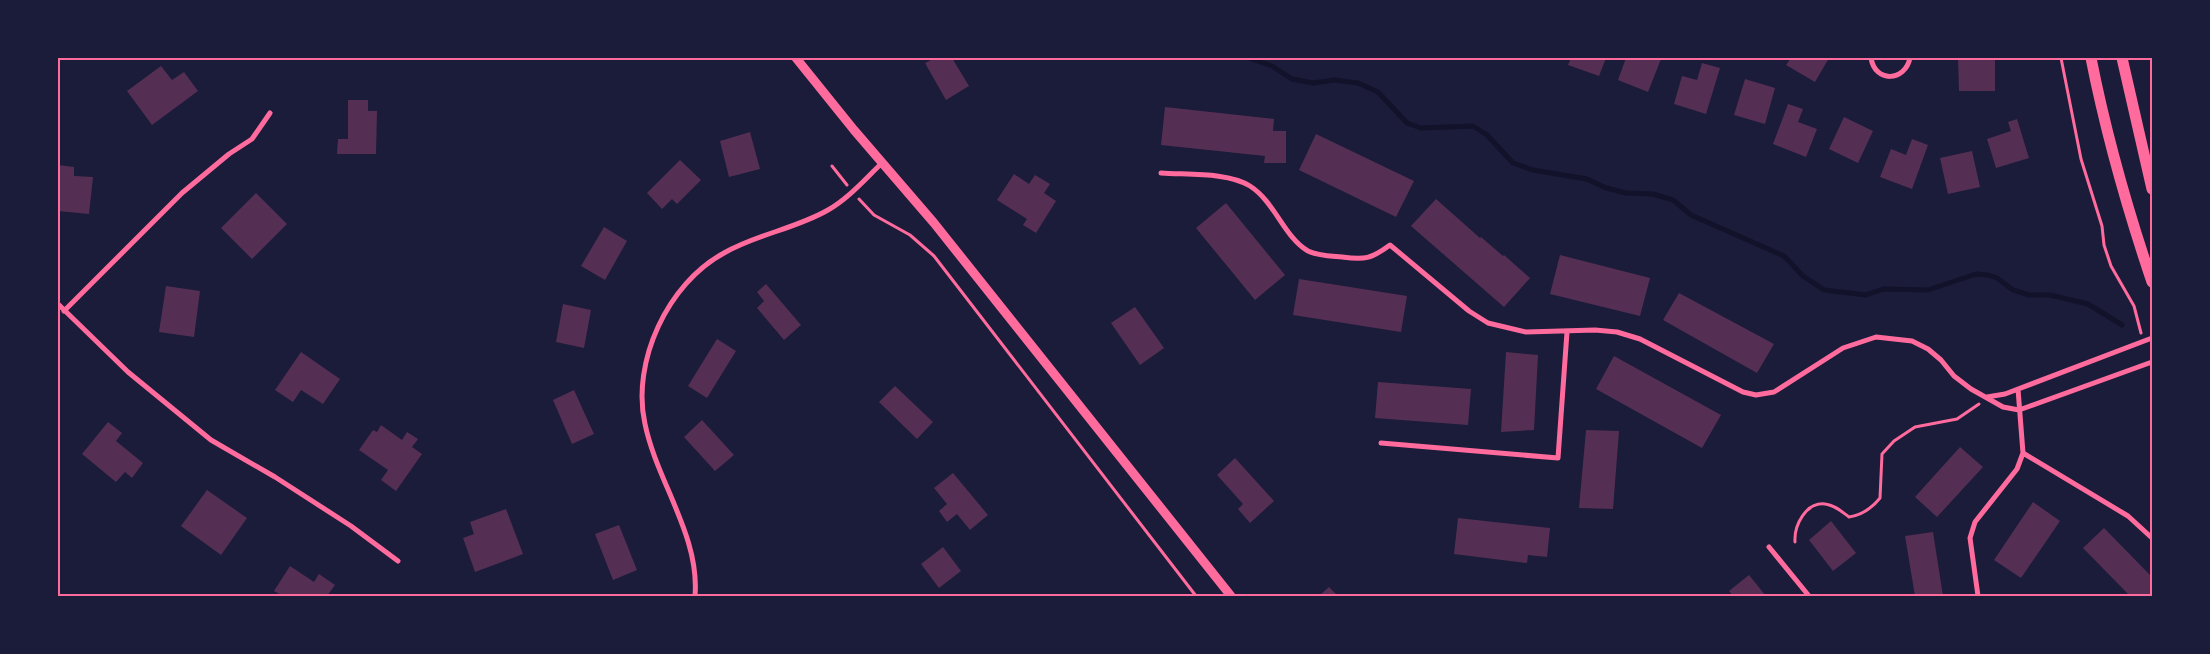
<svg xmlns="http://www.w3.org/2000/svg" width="2210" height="654" font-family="'Exo 2',sans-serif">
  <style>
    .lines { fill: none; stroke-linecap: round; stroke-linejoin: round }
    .stream { stroke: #12122b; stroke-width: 5 }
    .building { fill: #542f53 }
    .path { stroke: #ff6b9d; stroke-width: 3 }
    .minor { stroke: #ff6b9d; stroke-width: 5 }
    .tertiary { stroke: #ff6b9d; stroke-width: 9 }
    .primary { stroke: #ff6b9d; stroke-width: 11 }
    .neatline { fill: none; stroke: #ff6b9d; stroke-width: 2 }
  </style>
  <rect width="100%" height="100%" fill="#1b1b3a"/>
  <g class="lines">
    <!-- stream -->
    <path class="stream" d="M1249,58L1272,66L1292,79L1313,83L1335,80L1358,83L1378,92L1407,123L1421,128L1473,126L1487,135L1513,163L1533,170L1587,179L1606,188L1626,193L1653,194L1673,200L1691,215L1784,256L1803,276L1824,290L1866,295L1883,289L1928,290L1976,274L1988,275L1997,278L2013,290L2029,295H2050L2088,304L2122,325"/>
  </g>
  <!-- building -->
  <path class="building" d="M935,58H952L969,86L946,100L925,63Z
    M1571,58H1606L1599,76L1568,65Z
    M1626,58L1661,59L1648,92L1618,80Z
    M1791,58H1829L1815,82L1786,65Z
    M1958,58H1995V91H1959Z
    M1702,63L1720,68L1706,114L1674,104L1682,76L1697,80Z
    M161,66L172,80L184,72L198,91L152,125L127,91Z
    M1745,79L1775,88L1765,124L1734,115Z
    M348,100H368V111H377L376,154H337L338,139H348Z
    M1788,104L1803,109L1798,122L1817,129L1806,157L1773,144Z
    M1165,107L1274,119L1273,131H1286V163H1264L1265,156L1161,145Z
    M1844,117L1873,131L1858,163L1829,149Z
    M2017,119L2029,158L1996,168L1987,139L2011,131L2008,122Z
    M750,132L760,169L729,177L720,141Z
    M1316,134L1414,181L1396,217L1299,170Z
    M1912,139L1928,145L1912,189L1880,177L1891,149L1906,155Z
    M1972,151L1980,187L1948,194L1940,158Z
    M680,160L701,180L677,204L672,199L662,209L647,193Z
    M58,165L74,167V176L93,177L89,214L58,211Z
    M1014,174L1029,184L1035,175L1050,184L1044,193L1056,201L1036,233L1023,225L1027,219L997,200Z
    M256,193L287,224L252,259L221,228Z
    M1436,199L1480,238L1481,237L1503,256L1504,255L1530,278L1504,307L1411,226Z
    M1226,203L1285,275L1255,300L1196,228Z
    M604,227L627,241L605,280L581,266Z
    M1560,255L1650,278L1640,316L1550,294Z
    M1299,279L1407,296L1401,332L1293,315Z
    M766,284L801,325L784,340L757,308L764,301L757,292Z
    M166,286L200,291L194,337L159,332Z
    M1679,293L1774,344L1757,373L1663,320Z
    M563,304L591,310L584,348L556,342Z
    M1135,307L1164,348L1140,365L1111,323Z
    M717,339L736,351L707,398L688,386Z
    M301,352L340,379L323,404L301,390L293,402L275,390Z
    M1506,352L1538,355L1534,430L1501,432Z
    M1614,356L1721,415L1702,448L1596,389Z
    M1378,382L1471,389L1468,425L1375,418Z
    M895,386L933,422L917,439L879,402Z
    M574,390L594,434L572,444L553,400Z
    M702,420L734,455L715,471L684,437Z
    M108,422L122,433L116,441L143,463L132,478L125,472L116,482L82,454Z
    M381,425L402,440L407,432L418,439L412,447L422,454L396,491L381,480L388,470L359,450L373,430L377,432Z
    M1586,430L1619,431L1613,509L1579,508Z
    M1960,447L1983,467L1937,517L1915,497Z
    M1235,458L1274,501L1250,523L1238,509L1243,504L1217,475Z
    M953,473L988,515L970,530L957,514L947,522L939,511L947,504L934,488Z
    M207,490L247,518L221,555L181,526Z
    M2033,502L2060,521L2021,578L1994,560Z
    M506,509L523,554L475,572L463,538L474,534L470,522Z
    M1458,518L1550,528L1547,557L1528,555L1527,563L1454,554Z
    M1831,521L1856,553L1833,571L1809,540Z
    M619,525L637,570L613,580L595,534Z
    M2104,528L2152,577L2151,596H2130L2083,548Z
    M1933,532L1943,596H1915L1905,536Z
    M943,547L961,571L939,588L921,564Z
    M290,566L314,582L319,574L335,585L327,596H283L274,591Z
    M1749,575L1766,596H1733L1729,591Z
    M1329,587L1338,596H1319Z
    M743,594L775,595V596H743Z"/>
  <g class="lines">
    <!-- path -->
    <path class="path" d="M2061,58L2081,159L2102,226L2104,245L2111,266L2134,306L2141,333
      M832,166L847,185
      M859,199L874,215L910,235L934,256L1196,596
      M1795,542C1794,525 1806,502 1825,504C1835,505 1842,512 1849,517C1862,515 1872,508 1880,498L1882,454L1894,441L1915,427L1957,419L1979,404"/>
    <!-- minor -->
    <path class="minor" d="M1871,58C1875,83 1905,82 1910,58
      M1161,173C1187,175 1228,172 1250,186C1275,202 1284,237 1308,251C1318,256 1331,256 1342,257C1365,260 1371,259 1390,245L1469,311L1488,323L1526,332L1595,330L1617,332L1640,339L1743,392L1756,395L1774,392L1843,348L1876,337L1912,341L1928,349L1941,360L1954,376L1971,389L2003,407L2019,410L2152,362
      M58,304L128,372L211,440L275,477L351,526L398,561
      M64,311L182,193L229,154L252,139L270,113
      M1987,397L2005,394L2152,338
      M1381,443L1558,458L1567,332
      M2023,453L2128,516L2152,538
      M1769,547L1809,596
      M695,596C700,536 657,482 645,424C631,362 668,283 724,253C757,234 795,229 828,210C849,198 865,179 882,163
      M1978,596L1970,538L1975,522L2017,469L2023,453L2018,389"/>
    <!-- tertiary -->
    <path class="tertiary" d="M796,58L854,130L934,223L1231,596"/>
    <!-- primary -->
    <path class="primary" d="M2091,58C2106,134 2127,208 2152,282
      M2122,58L2152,189"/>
  </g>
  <!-- border -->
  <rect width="2210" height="654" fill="none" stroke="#1b1b3a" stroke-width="118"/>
  <rect x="59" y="59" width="2092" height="536" class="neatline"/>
</svg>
